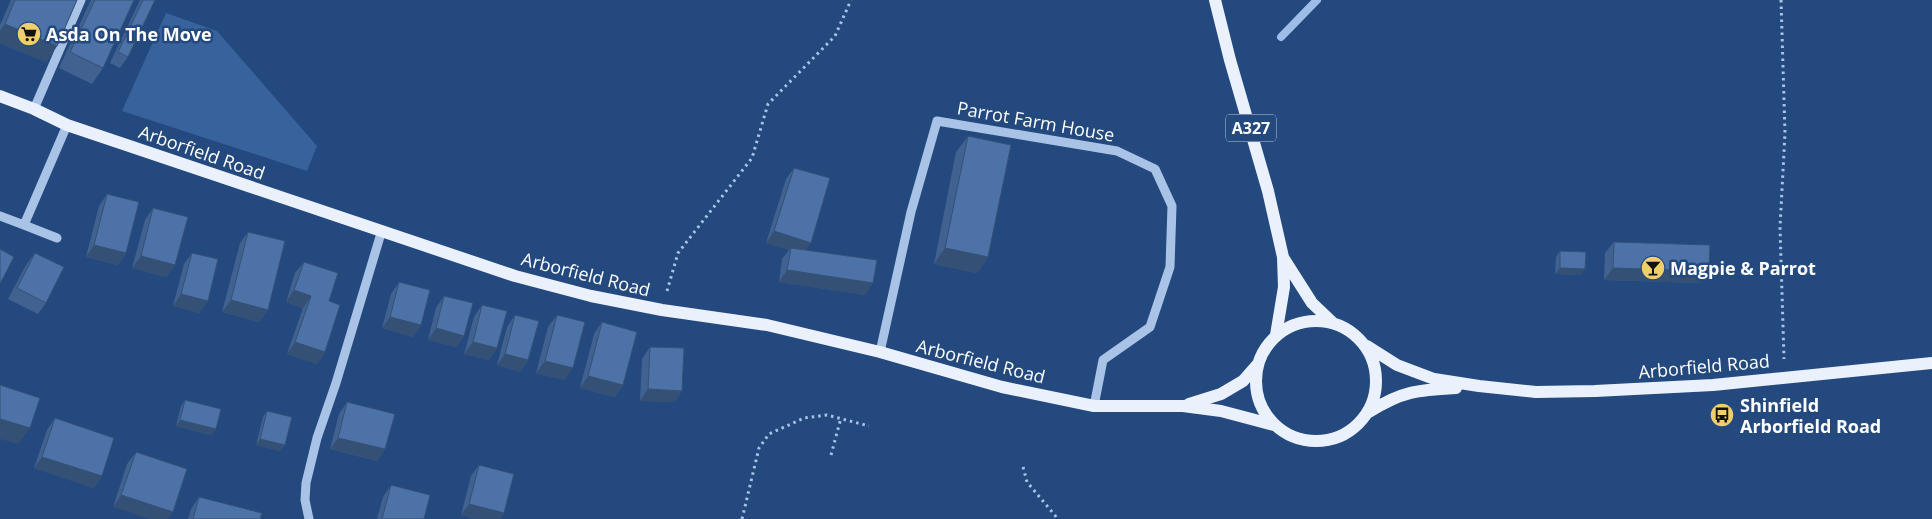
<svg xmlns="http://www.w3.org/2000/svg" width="1932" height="519" font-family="'Open Sans',sans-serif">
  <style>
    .green { fill: #37629b }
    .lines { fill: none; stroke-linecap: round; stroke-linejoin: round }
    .stream { stroke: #9dbde7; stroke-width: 8 }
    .path { stroke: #a9c3e6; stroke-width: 3; stroke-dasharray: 2.5 4; stroke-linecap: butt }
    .minor { stroke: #a9c3e6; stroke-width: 9 }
    .major { stroke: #eaf1fd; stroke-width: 12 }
    .wall { fill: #416290 }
    .shaded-wall { fill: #355075 }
    .building { fill: #4c72a7; stroke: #355075 }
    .labels { text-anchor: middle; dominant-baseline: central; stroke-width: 5; stroke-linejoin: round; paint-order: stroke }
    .shield { fill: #24497e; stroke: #bdc8d8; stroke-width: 1 }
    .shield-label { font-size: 16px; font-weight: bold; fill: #fff }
    .poi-label { font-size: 18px; font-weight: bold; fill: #fff; stroke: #24497e; text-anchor: start }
    .street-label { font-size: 18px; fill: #fff; stroke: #24497e }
  </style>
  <rect width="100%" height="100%" fill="#24497e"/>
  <!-- green -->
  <path class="green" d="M166,13L217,31L317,146L307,171L122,111Z"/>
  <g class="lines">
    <!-- stream -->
    <path class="stream" d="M1281,37L1317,0"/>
    <!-- path -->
    <path class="path" d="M1781,0L1785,133L1780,227L1784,359
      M667,291L678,253L752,158L768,104L835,36L851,0
      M831,455L841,418
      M1023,467L1027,482L1058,519
      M742,519L759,448L769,434L804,418L827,415L869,426"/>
    <!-- minor -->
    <path class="minor" d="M34,109L81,0
      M0,216L24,225
      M57,238L24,225L67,125
      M880,352L911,212L937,121L1117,151L1155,169L1172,206L1170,267L1150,327L1103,360L1094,406
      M309,519L305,500L306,483L317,438L336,383L382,230"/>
    <!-- major -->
    <path class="major" d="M1215,0L1230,60L1268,191L1283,257L1284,287L1276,335
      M0,96L34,109L67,125L515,276L591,296L662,310L767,325L880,352L1002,387L1094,406H1183L1221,411L1274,425
      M1284,259L1312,303L1332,322
      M1256 381a60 60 0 1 1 120 0a60 60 0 1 1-120 0Z
      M1367,346L1397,365L1434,379L1479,386L1536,392L1595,391L1713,385L1932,363
      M1189,404L1221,394L1243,381L1258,364
      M1369,412C1402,391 1418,390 1456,388"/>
  </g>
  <!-- wall -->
  <path class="wall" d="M11,0H77L57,46L46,62L0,43V25Z
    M91,0H134L103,68L92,84L59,68Z
    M140,0H155L128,57L120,68L110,63Z
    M968,136L988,257L977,273L934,264L956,152Z
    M794,168L806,250L873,283L865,295L779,282L782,259L789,250L766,243L786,179Z
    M107,194L126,253L118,265L86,257L99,206Z
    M153,208L167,277L132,268L145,220Z
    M248,232L268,310L259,322L222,312L240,243Z
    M1614,242L1709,271L1700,283L1604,280L1605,253Z
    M1560,251L1581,275L1555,274L1556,257Z
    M35,253L46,303L38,314L8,299L26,265Z
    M192,253L208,301L199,313L173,306L184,264Z
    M304,262L329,301L325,352L317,364L287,354L303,308L286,302L295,273Z
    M399,282L421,325L413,337L382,328L391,294Z
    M444,296L464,336L456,347L428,340L436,308Z
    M482,305L497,348L489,360L464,354L474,317Z
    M515,315L528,360L520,372L497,365L507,327Z
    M557,315L565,380L536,373L548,327Z
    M602,322L623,385L615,397L580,388L594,334Z
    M650,347L682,391L674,402L640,401L642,359Z
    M185,400L216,429L211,435L176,426L181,406Z
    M347,402L385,449L377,461L330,449L339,414Z
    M267,411L285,445L280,451L256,445L263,417Z
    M55,418L102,476L94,488L34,468L47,430Z
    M136,452L187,469L113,507L127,464Z
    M479,465L504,513L500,519H475L461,515L471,476Z
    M391,485L424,519H377L383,497Z
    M199,497L260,519H188L191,509Z"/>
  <!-- shaded-wall -->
  <path class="shaded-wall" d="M5,24L57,46L46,62L0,43V31Z
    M774,231L811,243L803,254L791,248L789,250L766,243Z
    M94,245L126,253L118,265L86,257Z
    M945,248L988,257L977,273L934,264Z
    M141,256L175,265L167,277L132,268Z
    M1560,268L1585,269L1581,275L1555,274Z
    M1613,268L1709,271L1700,283L1604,280Z
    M787,270L873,283L865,295L779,282Z
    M294,290L311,296L303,308L286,302Z
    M181,294L208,301L199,313L173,306Z
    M231,300L268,310L259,322L222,312Z
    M390,317L421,325L413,337L382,328Z
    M436,328L464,336L456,347L428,340Z
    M295,342L325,352L317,364L287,354Z
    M473,342L497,348L489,360L464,354Z
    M505,354L528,360L520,372L497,365Z
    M545,361L573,368L565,380L536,373Z
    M588,376L623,385L615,397L580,388Z
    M648,389L682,391L674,402L640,401Z
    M0,419L30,428L18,444L0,439Z
    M180,420L216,429L211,435L176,426Z
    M338,438L385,449L377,461L330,449Z
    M260,439L285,445L280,451L256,445Z
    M42,457L102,476L94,488L34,468Z
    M121,495L173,512L168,519H150L113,507Z
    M469,504L504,513L500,519H475L461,515Z"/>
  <!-- building -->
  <path class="building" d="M15,0H77L57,46L5,24Z
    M95,0H134L103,68L70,52Z
    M143,0H155L128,57L118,52Z
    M968,136L1011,145L988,257L945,248Z
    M794,168L830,178L811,243L774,231Z
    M107,194L139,202L126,253L94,245Z
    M153,208L188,217L175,265L141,256Z
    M248,232L285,241L268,310L231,300Z
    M1614,242L1710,245L1709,271L1613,268Z
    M791,248L877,260L873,283L787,270Z
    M0,249L14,257L0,284Z
    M1560,251L1586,252L1585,269L1560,268Z
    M35,253L64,267L46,303L17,288Z
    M192,253L218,259L208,301L181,294Z
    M304,262L338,273L329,301L340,305L325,352L295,342L311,296L294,290Z
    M399,282L430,290L421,325L390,317Z
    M444,296L473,303L464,336L436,328Z
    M482,305L507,311L497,348L473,342Z
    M515,315L539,321L528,360L505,354Z
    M557,315L585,322L573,368L545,361Z
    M602,322L637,332L623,385L588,376Z
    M650,347L684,348L682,391L648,389Z
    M0,385L40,398L30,428L0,419Z
    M185,400L221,409L216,429L180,420Z
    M347,402L395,414L385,449L338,438Z
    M267,411L292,417L285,445L260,439Z
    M55,418L114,438L102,476L42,457Z
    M136,452L187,469L173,512L121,495Z
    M479,465L514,474L504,513L469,504Z
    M391,485L430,495L424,519H382Z
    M199,497L262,513L260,519H193Z"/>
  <!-- icons -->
  <defs>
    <g id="supermarket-disc" transform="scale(1.25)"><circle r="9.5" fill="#f0ce6c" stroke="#24497e"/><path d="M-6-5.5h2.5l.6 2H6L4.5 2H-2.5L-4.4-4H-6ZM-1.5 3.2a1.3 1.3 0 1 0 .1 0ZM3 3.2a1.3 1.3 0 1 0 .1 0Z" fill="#111"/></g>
    <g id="bar-disc" transform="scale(1.25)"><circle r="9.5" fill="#f0ce6c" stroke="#24497e"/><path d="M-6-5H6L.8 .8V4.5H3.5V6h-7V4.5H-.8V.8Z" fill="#111"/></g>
    <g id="bus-disc" transform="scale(1.25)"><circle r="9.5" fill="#f0ce6c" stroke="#24497e"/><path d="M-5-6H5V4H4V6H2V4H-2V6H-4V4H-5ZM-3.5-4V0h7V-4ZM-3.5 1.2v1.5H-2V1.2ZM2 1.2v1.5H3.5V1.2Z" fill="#111"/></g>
  </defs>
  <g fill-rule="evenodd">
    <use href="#supermarket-disc" x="29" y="34"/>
    <use href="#bar-disc" x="1653" y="268"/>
    <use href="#bus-disc" x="1722" y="415"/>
  </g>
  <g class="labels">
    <!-- shield labels -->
    <rect class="shield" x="1226" y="114.5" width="50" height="27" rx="4"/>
    <g class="shield-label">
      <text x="1251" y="128">A327</text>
    </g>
    <!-- poi labels -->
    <g class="poi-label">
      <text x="46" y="34">Asda On The Move</text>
      <text x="1670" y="268">Magpie &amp; Parrot</text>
      <text x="1740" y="405">Shinfield<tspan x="1740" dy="21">Arborfield Road</tspan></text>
    </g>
    <!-- street labels -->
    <g class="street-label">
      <text transform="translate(1036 121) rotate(10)">Parrot Farm House</text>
      <text transform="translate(202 152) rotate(19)">Arborfield Road</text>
      <text transform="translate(586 274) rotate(14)">Arborfield Road</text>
      <text transform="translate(981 361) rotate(14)">Arborfield Road</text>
      <text transform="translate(1704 366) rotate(-5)">Arborfield Road</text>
    </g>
  </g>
</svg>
